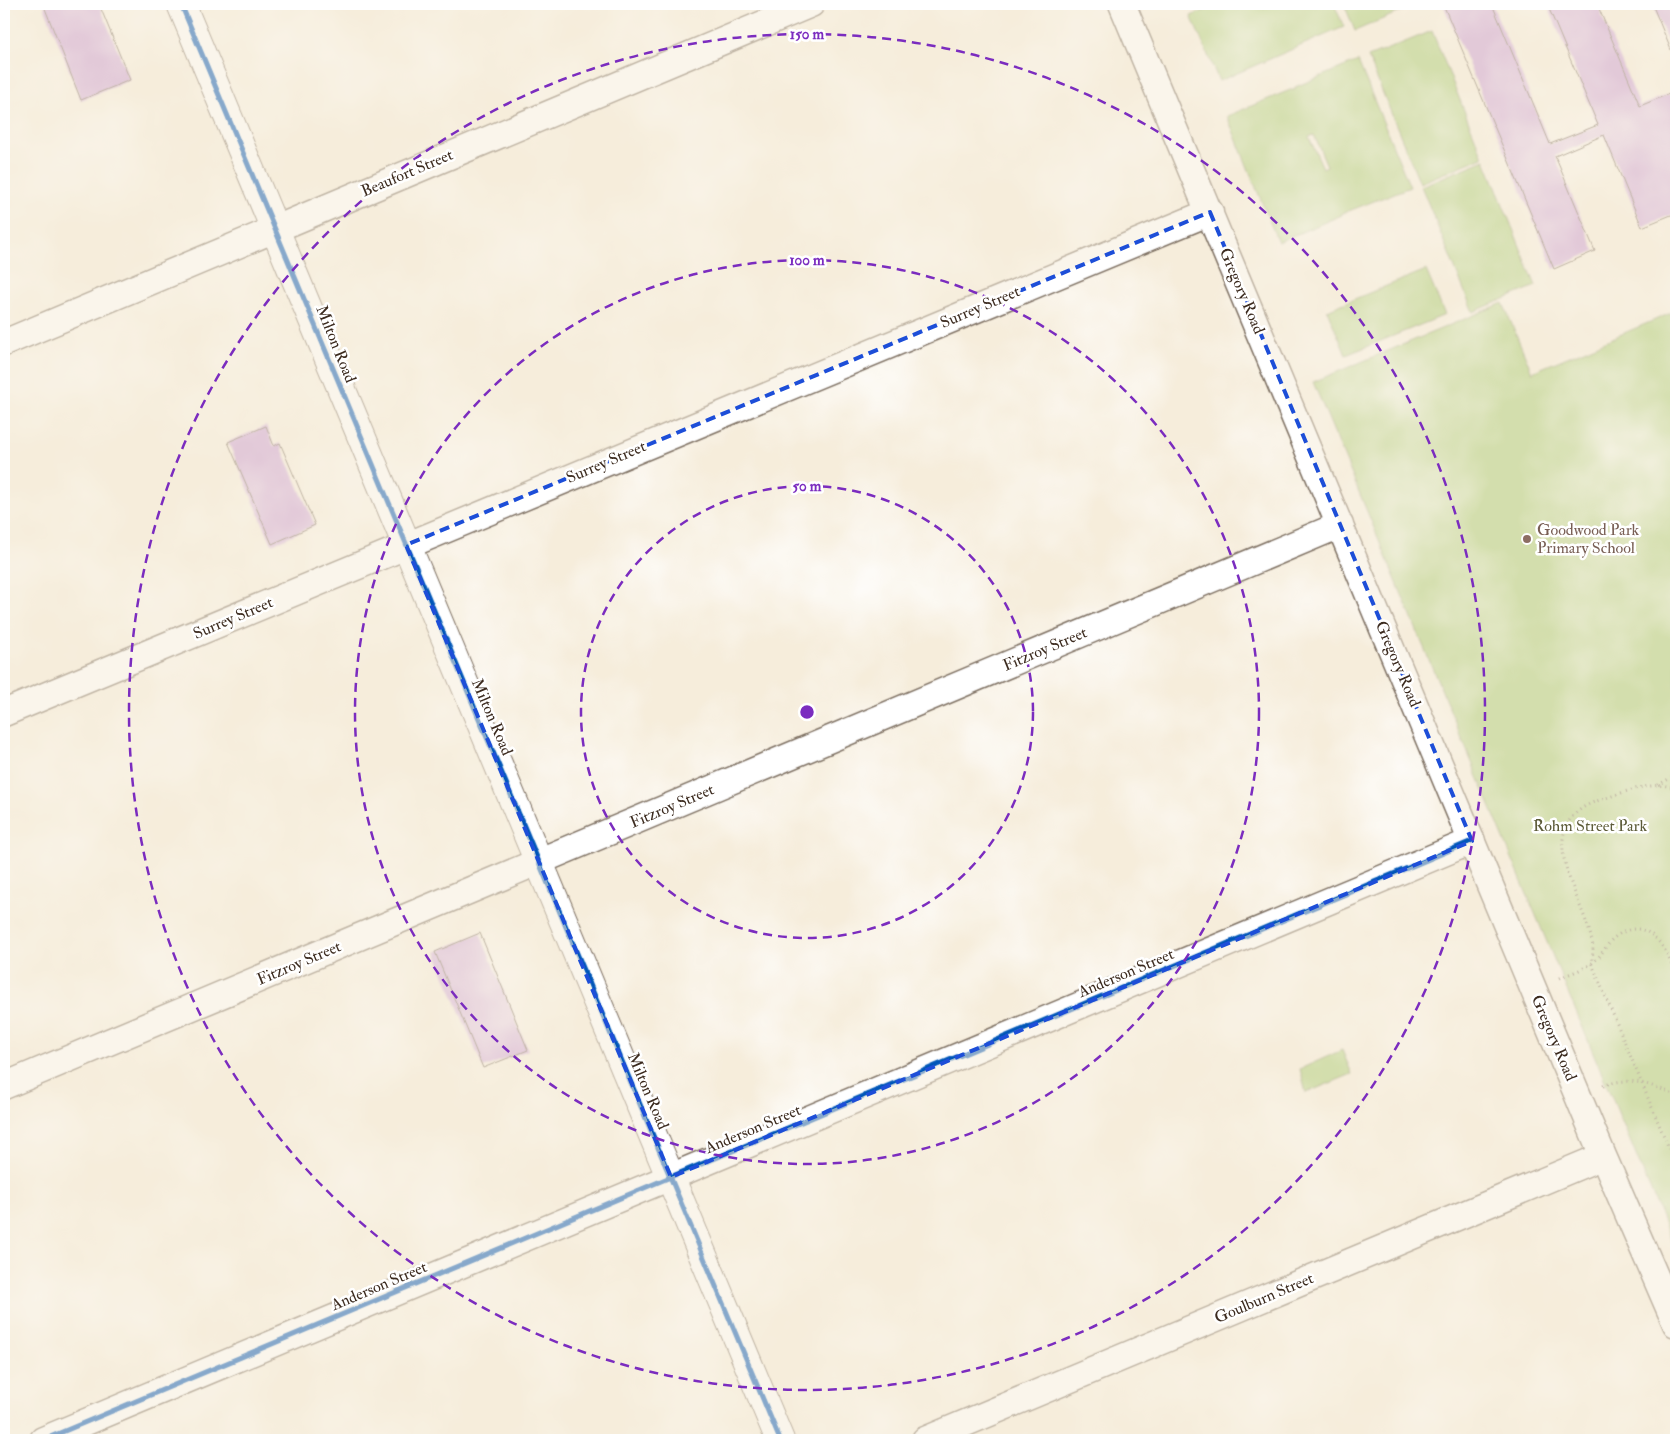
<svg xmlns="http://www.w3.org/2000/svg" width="1680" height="1444" font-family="'IM FELL Double Pica',serif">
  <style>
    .green { fill: #a9cc75; stroke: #727b4a; fill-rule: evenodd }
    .building { fill: #ca9dd6 }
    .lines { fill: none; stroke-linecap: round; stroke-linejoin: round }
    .minor-casing { stroke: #7c6e60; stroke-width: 29 }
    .tertiary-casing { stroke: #7c6e60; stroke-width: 30 }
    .path { stroke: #7c6e60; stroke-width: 3; stroke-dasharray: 1 4; stroke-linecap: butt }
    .minor { stroke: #fff; stroke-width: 26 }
    .tertiary { stroke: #fff; stroke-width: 28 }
    .cycleway-casing { stroke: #fff; stroke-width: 8 }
    .cycleway { stroke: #0057b8; stroke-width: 5 }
    .marked { fill: none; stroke: #1d4ed8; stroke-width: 4; stroke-dasharray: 10 6; stroke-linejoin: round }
    .ring { fill: none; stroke: #7b2cbf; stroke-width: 2.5; stroke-dasharray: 9 6 }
    .education-dot { fill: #8d6e63; stroke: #fff; stroke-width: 2 }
    .labels { text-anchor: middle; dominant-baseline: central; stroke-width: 5; stroke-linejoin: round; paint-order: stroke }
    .street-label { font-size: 16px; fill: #3b2a1e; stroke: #fff }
    .education-label { font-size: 16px; fill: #785e54; stroke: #fff; text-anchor: start }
    .park-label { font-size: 16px; fill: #5c5b38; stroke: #fff }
    .centre { fill: #7b2cbf; stroke: #fff; stroke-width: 2.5 }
    .ring-label { font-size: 15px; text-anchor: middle; font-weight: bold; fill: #7b2cbf; stroke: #fff; stroke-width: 5; stroke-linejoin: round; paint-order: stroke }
  </style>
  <rect width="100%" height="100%" fill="#fff"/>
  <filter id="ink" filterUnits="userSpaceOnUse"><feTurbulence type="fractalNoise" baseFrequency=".02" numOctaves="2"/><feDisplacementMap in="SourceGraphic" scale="10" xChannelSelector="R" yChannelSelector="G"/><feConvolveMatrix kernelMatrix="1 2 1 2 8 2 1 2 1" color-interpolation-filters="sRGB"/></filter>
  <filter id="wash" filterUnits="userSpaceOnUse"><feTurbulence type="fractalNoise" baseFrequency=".0096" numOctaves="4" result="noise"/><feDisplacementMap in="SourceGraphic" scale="20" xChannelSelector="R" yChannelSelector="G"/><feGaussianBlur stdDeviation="1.12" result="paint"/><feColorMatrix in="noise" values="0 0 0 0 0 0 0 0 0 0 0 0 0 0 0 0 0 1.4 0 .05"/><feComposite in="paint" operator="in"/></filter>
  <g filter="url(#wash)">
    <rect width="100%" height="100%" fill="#f6eddb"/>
    <!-- green -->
    <path class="green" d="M1220,4H1334L1344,27L1219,81L1191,16Z
      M1344,4H1418L1355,31Z
      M1432,31L1483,157L1420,183L1368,57Z
      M1358,61L1410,187L1341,214L1342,215L1278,242L1227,116L1290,90H1295V87ZM1314,135L1327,166L1323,168L1309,137Z
      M1485,160L1536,286L1473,312L1421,186Z
      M1426,270L1445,315L1346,355L1327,310Z
      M1503,303L1532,372L1676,311V1251L1313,382Z
      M1342,1050L1352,1074L1306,1093L1300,1069Z"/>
    <g id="blocks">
      <!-- building -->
      <path class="building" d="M50,4H99L130,80L81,100L44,6Z
        M1443,4H1492L1550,144L1598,125L1547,4H1597L1640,106L1676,91V213L1642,227L1604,135L1555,156L1595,251L1554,269Z
        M1652,4H1676V62Z
        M266,426L274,446L280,443L315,525L272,544L228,442Z
        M480,933L528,1050L483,1068L435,952Z"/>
    </g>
  </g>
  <g filter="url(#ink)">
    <use href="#blocks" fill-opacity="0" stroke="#7c6e60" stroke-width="1"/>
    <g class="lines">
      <!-- minor casing -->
      <g class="minor-casing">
        <path id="minor" d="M1122,4L1603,1156L1676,1324
          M4,343L811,4
          M4,713L1210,212
          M4,1086L1340,525
          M43,1440L1472,841
          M925,1440L1603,1156"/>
      </g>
      <!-- tertiary casing -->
      <g class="tertiary-casing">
        <path id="tertiary" d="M181,4L780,1440"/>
      </g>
      <!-- path -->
      <path class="path" d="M1658,785L1676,775
        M1676,788C1655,781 1630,790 1609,797C1600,800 1589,803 1581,809C1535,841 1590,909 1593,948C1593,953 1592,959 1592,964L1676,1165
        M1560,978C1570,973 1583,970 1592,963C1603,956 1606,942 1618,935C1650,914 1669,953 1676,977
        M1603,1086C1629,1075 1651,1085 1676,1095"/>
      <!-- minor -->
      <use href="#minor" class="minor"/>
      <!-- tertiary -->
      <use href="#tertiary" class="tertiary"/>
      <!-- cycleway casing -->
      <g class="cycleway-casing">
        <path id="cycleway" d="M181,4L780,1440
          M43,1440L1472,841"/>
      </g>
      <!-- cycleway -->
      <use href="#cycleway" class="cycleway"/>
    </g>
  </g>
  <!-- marked area -->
  <path d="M0 0H1680V1444H0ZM1210,212L1472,841L671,1177L406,545Z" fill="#f6eddb" fill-opacity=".55" fill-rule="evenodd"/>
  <path class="marked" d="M1210,212L1472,841L671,1177L406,545Z"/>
  <!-- distance rings -->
  <g class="ring">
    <circle cx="807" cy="712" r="226"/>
    <circle cx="807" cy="712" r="452"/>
    <circle cx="807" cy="712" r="678"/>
  </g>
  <!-- markers -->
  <circle class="education-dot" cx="1527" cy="539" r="5"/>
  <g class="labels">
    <!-- street labels -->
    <g class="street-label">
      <text transform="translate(407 173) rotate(-23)">Beaufort Street</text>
      <text transform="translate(1242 291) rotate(67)">Gregory Road</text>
      <text transform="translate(980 307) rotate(-23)">Surrey Street</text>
      <text transform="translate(336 344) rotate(68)">Milton Road</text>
      <text transform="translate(606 462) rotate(-23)">Surrey Street</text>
      <text transform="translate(233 618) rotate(-23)">Surrey Street</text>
      <text transform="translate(1045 649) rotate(-23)">Fitzroy Street</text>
      <text transform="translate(1398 664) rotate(67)">Gregory Road</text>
      <text transform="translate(492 717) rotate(67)">Milton Road</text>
      <text transform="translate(672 806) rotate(-23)">Fitzroy Street</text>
      <text transform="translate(299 963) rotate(-23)">Fitzroy Street</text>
      <text transform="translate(1126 973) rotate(-23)">Anderson Street</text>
      <text transform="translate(1554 1038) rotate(67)">Gregory Road</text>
      <text transform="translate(648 1091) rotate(67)">Milton Road</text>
      <text transform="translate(753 1129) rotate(-23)">Anderson Street</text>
      <text transform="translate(379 1286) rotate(-23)">Anderson Street</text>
      <text transform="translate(1264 1298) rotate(-23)">Goulburn Street</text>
    </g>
    <!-- education labels -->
    <g class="education-label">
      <text x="1537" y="530">Goodwood Park<tspan x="1537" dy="18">Primary School</tspan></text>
    </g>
    <!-- park labels -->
    <g class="park-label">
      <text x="1590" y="826">Rohm Street Park</text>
    </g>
  </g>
  <circle cx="807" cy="712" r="8" class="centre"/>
  <g class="ring-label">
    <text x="807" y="39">150 m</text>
    <text x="807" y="265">100 m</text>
    <text x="807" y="491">50 m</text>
  </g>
  <!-- margin -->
  <rect width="1680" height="1444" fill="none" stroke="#fff" stroke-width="20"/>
</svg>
